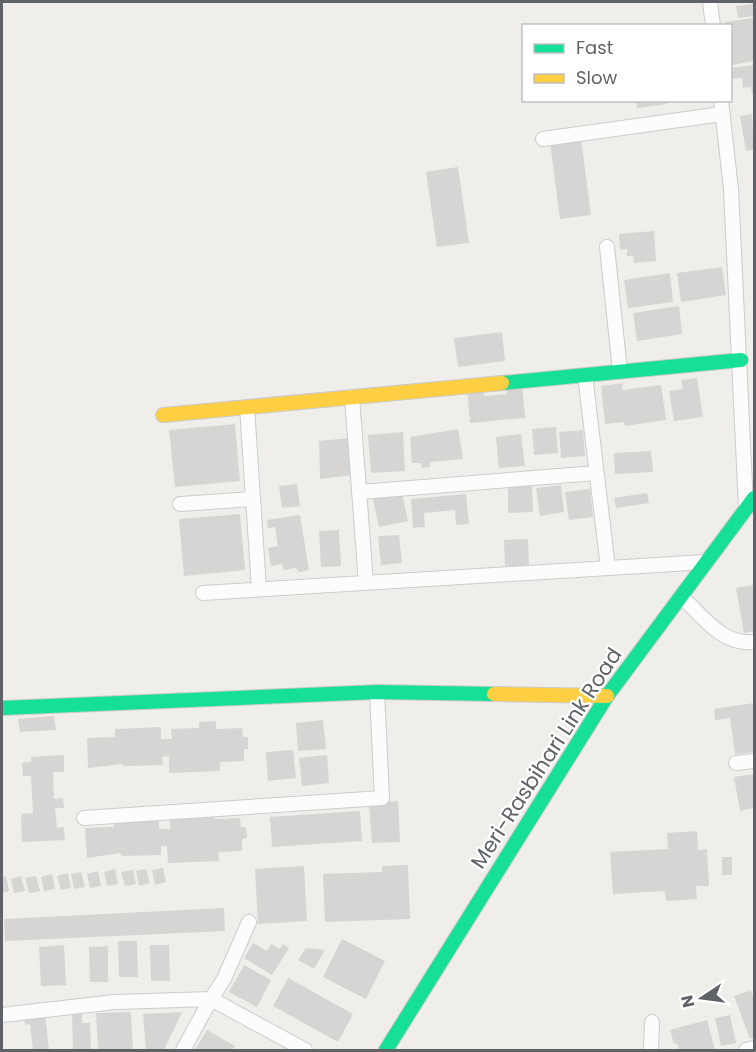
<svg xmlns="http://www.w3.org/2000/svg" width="756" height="1052" font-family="Poppins,sans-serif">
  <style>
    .building { fill: #d6d5d3 }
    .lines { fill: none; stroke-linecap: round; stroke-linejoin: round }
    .street-casing { stroke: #cbcccc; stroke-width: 16 }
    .fast-casing { stroke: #cacacb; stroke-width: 16 }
    .slow-casing { stroke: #cacacb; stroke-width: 16 }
    .street { stroke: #fdfcfc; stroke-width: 14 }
    .fast { stroke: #16e098; stroke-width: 14 }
    .slow { stroke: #ffcf43; stroke-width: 14 }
    .labels { text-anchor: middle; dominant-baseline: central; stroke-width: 4.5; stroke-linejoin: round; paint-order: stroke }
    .street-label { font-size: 21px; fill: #5f6368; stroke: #fff }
  </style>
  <rect width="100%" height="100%" fill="#efeeea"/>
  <!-- building -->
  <path class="building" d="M754,4V16L738,18L736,6Z
    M753,18L754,61L732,65L730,26H725V22Z
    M754,65V94H752L751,87L743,88L742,78L730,79V68Z
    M636,100H667V104L637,108Z
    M752,114L754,150L746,151L740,116Z
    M581,138L591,215L560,219L550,142Z
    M458,167L469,243L437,247L426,172Z
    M654,231L656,261L634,263L633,256H627V249L620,250L619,234Z
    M722,267L726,295L681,302L677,273Z
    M670,273L673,302L628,308L624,280Z
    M679,306L682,334L637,341L633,313Z
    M502,332L505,361L458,367L454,338Z
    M697,378L703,417L674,421L669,391L683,389L681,380Z
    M623,383L622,390L661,385L666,420L625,426L624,422L605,424L601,386Z
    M522,384L525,418L470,423L467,388L484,387V396L507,394L506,385Z
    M235,424L240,481L175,487L169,430Z
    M556,427L558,453L534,455L532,429Z
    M458,429L463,459L430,462V467L422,468L421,463H412L410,437Z
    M583,430L585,456L561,458L559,432Z
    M403,432L405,471L371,473L368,435Z
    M521,434L525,466L499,468L496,437Z
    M350,438L353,475L320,479L319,441Z
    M651,451L653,472L615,474L614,453Z
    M297,484L300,506L282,508L279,486Z
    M561,485L564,512L540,516L536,488Z
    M532,486L533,512L508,513V487Z
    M590,489L593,517L569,520L565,492Z
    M402,493L408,521L379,527L373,499Z
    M647,493L649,503L616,508L614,498Z
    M466,494L469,524L456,525L455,510L424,513L425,527L413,528L411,499Z
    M240,514L245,570L184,576L179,519Z
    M300,515L309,570L299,572L296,568L284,570L282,564L271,566L268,548L278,546L275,527L268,528L267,520Z
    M339,530L341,566L321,567L319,531Z
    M399,535L402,563L381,565L378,536Z
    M528,539L529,566H505L504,540Z
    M754,585V631L744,633L736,588Z
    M754,703V752L735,754L730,718L715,720L714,709Z
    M54,716L56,730L20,732L18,719Z
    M323,720L326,749L298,751L296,723Z
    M216,721V729L242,728L243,737H248V749H244V761L220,762V771L169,773V756L162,757L163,765L124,766L122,764L88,768L87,738L115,737V729L161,727V739H172L171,729L199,728V722Z
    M293,750L296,778L268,781L266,752Z
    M64,755V772H53L54,799L63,798L64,808H55L57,828L64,827L65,840L22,842L21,814L33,813L31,776H23L22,763L31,762V757Z
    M327,755L329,783L302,786L299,758Z
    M754,774V808L740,811L734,777Z
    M398,801L400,842L372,843L369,803Z
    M197,811H214L215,819L240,818L241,827H246L247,838L242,839V851L218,852L219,861L168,863L167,846H161V855L122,856L120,853L87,858L85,828L114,827L113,819L159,817V829H170V819L198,818Z
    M360,811L362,841L272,847L270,817Z
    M697,831L698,850L707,849L709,886H696L697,899L666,901L665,891L613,894L610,852L668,849L667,833Z
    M722,857H732V875H722Z
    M408,865L410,919L325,922L323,874L382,872V866Z
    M304,866L307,921L258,924L255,869Z
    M163,868L166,882L155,885L152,870Z
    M115,869L118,884L107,886L104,872Z
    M146,869L150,883L139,886L136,871Z
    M133,870L136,884L125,886L121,872Z
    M98,871L101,886L90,888L87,874Z
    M81,872L85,887L74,889L71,874Z
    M68,873L71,888L61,890L57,876Z
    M52,874L55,889L44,891L41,877Z
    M6,876L9,891L2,893V877Z
    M21,876L25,891L14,893L11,879Z
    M36,876L40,891L29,893L25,878Z
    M224,908L225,931L5,941L4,919Z
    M342,939L385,961L366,999L323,977Z
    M118,941H137L138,977H119Z
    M253,943L267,951L271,944L280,949L283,944L289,948L272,975L244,958Z
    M64,945L66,985L41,986L39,947Z
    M150,945H169L170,981H151Z
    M108,946V982H90L89,947Z
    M306,948L325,950L314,969L298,960Z
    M244,965L271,980L257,1007L229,992Z
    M288,978L353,1014L338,1042L273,1006Z
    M751,990L754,1000V1037L750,1039L734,996Z
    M131,1012L133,1050H98L96,1013Z
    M182,1012L164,1050H146L143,1014Z
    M72,1013H82V1023H90L91,1050H73Z
    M45,1014L49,1050H33L30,1024L25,1025L24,1016Z
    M730,1015L736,1043L721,1046L715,1018Z
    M707,1020L715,1050H679L677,1043L674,1044L670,1030Z
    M207,1030L235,1046L232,1050H195Z"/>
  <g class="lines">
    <!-- street casing -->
    <g class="street-casing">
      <path id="street" d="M710,2L713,26
        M721,100L731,189L746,508
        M543,139L722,114
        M607,247L620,371
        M585,375L608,568
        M352,397L366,583
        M247,407L259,589
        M360,492L596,473
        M180,504L253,499
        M203,593L705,562
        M681,596C703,617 722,645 754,642
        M736,763L754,761
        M84,818L382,798L377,692
        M2,1015L115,1002L211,999L305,1050
        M183,1050L211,999L224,979L249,922
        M651,1050L652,1022
        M746,1050L754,1048"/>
    </g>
    <!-- fast casing -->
    <g class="fast-casing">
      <path id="fast" d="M502,383L741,360
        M2,708L377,692L494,694
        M386,1050L607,696L754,498"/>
    </g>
    <!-- slow casing -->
    <g class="slow-casing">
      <path id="slow" d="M163,415L502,383
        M494,694L607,696"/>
    </g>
    <!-- street -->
    <use href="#street" class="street"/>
    <!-- fast -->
    <use href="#fast" class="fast"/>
    <!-- slow -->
    <use href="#slow" class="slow"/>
  </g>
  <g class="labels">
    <!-- street labels -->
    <g class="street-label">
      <text transform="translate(546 758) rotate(-57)">Meri-Rasbihari Link Road</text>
    </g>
  </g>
  <!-- border -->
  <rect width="756" height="1052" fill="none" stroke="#5f6368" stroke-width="6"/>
  <!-- legend -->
  <rect x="522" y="24" width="210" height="78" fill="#ffffff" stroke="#bfc1c3" stroke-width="1.5"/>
  <rect x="534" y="44" width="30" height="9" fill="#16e098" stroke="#bfc1c3" stroke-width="1.5"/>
  <text x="576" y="54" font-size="18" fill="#5f6368">Fast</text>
  <rect x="534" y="74" width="30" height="9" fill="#ffcf43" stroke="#bfc1c3" stroke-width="1.5"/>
  <text x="576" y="84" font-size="18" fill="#5f6368">Slow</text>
  <!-- north arrow -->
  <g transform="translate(702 998) rotate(257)" stroke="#ffffff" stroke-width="4.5" paint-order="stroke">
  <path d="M0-4.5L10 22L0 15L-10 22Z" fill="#5f6368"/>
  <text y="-9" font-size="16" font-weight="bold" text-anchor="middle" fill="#5f6368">N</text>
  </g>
</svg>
